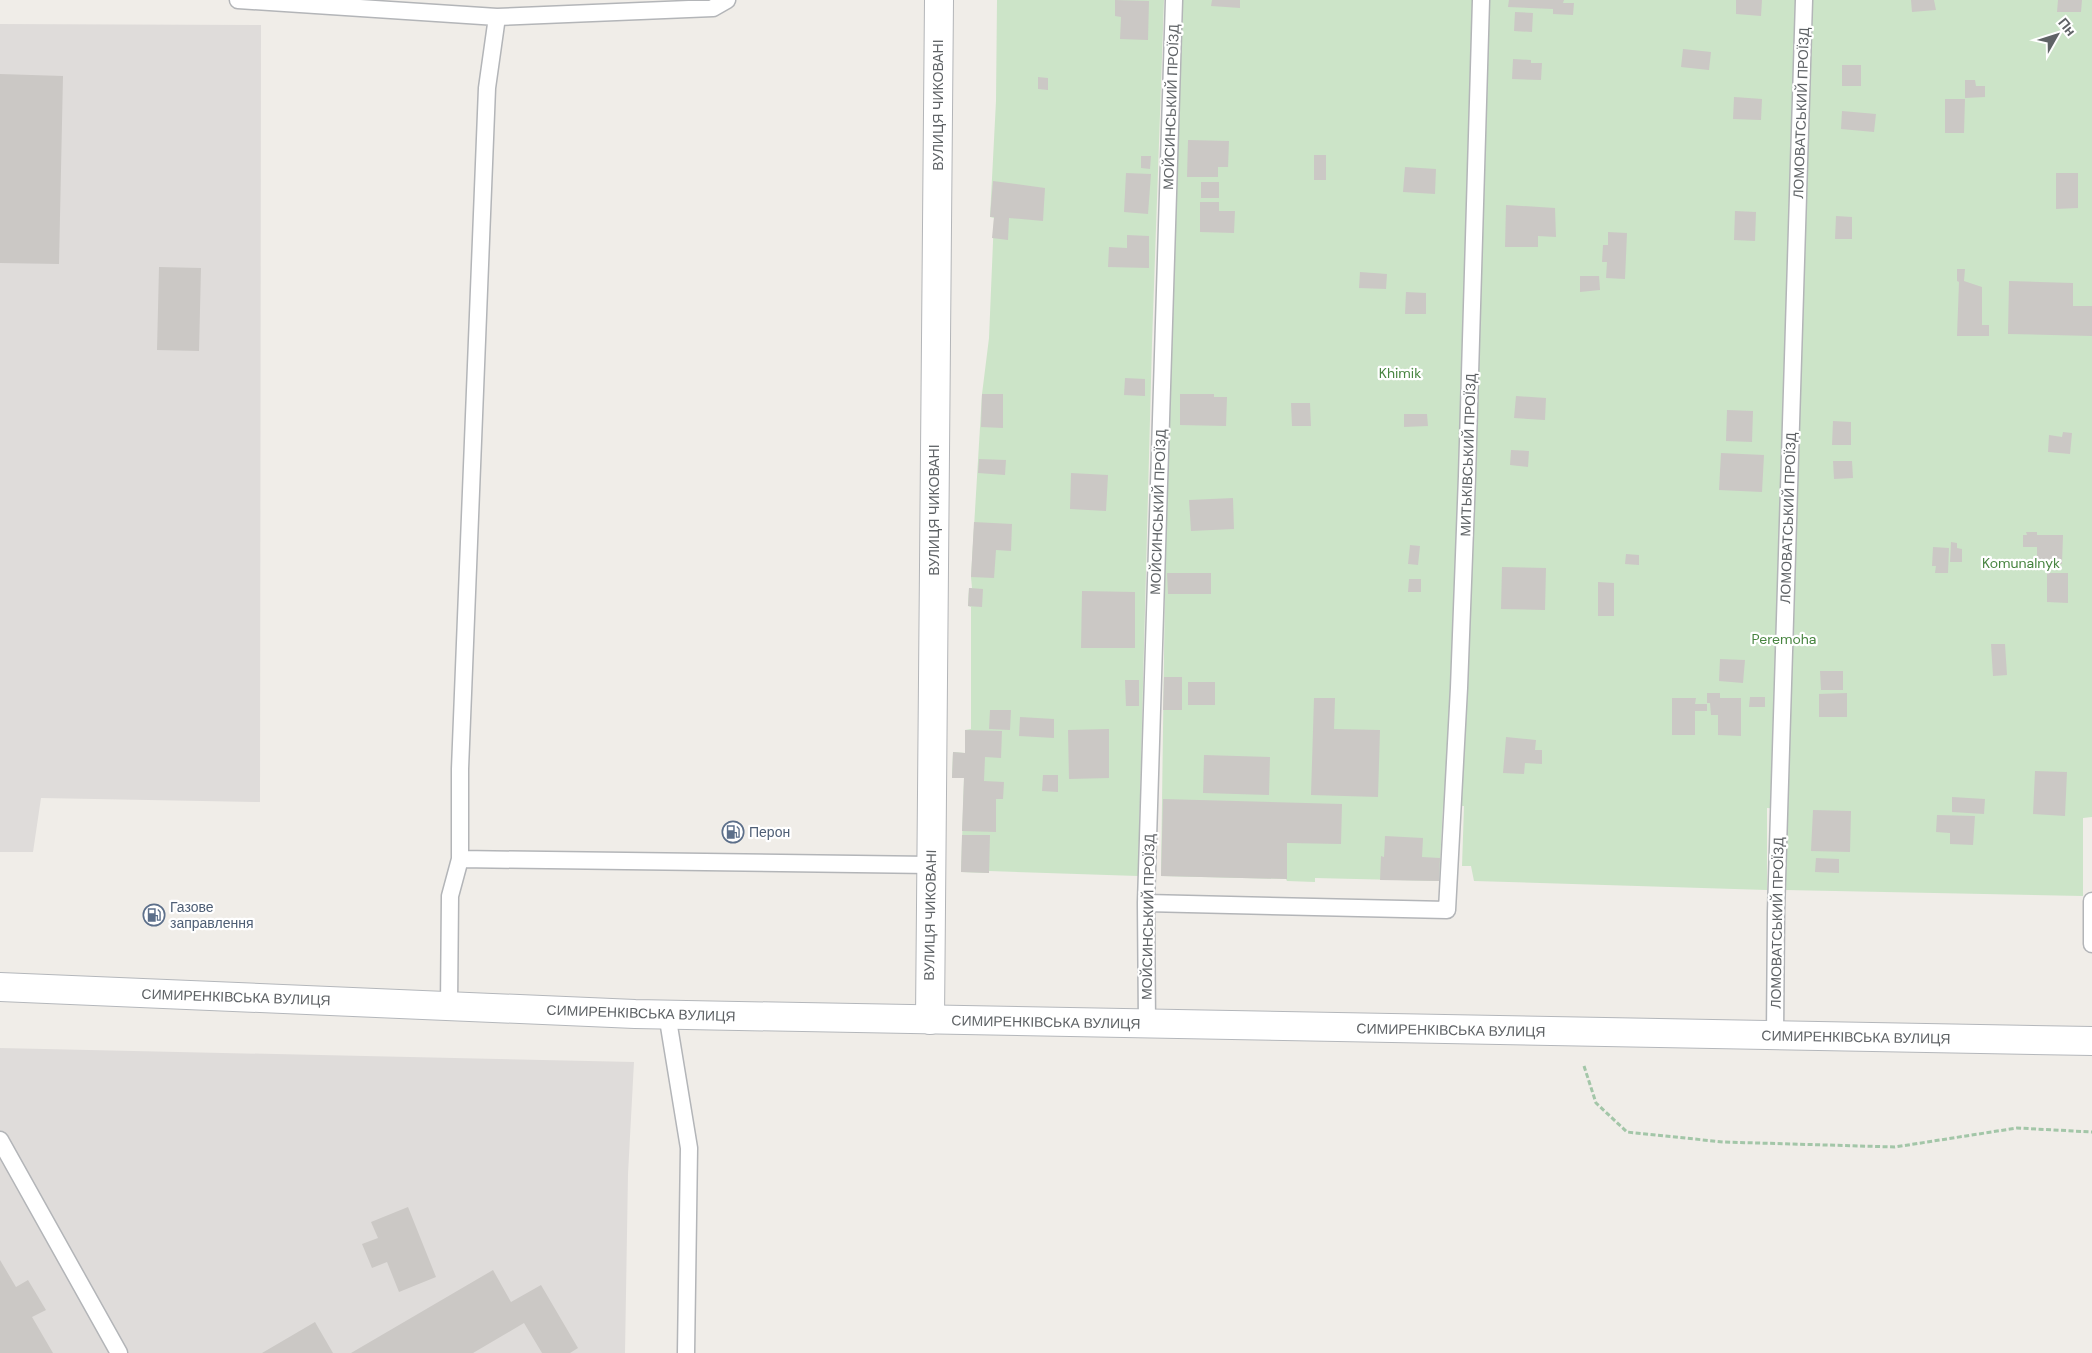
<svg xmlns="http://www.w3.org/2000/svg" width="2092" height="1353" font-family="'DM Sans',sans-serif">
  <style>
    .industrial { fill: #dfdcda }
    .green { fill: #cce4c8 }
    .building { fill: #cbc8c5 }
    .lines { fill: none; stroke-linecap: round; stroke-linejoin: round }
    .lane-casing { stroke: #b3b5b8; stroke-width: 19 }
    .street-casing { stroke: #b3b5b8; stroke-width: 30 }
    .secondary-casing { stroke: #b4b7bb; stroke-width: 30 }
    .path { stroke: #a3c6a8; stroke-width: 3; stroke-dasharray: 5 2.5; stroke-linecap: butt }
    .lane { stroke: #fff; stroke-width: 16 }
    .street { stroke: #fff; stroke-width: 28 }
    .secondary { stroke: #fff; stroke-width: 28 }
    .labels { text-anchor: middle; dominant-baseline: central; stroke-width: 4.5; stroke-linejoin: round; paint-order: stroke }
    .street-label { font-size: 14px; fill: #5f6366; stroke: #fff }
    .park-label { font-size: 14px; fill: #478440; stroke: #fff }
    .service-label { font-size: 14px; fill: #4e5e75; stroke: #fff; text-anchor: start }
  </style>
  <rect width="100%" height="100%" fill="#f0ede8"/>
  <!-- industrial -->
  <path class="industrial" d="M0,24L261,25L260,802L41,798L33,852H0Z
    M0,1048L634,1062L628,1174L625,1353H0Z"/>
  <!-- green -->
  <path class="green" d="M997,0H1164L1152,343L1138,876L989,871V873L961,872L964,778H952L953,752L965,753V730L971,729V607L968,606L969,588H972L971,577L982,394L989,338L994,218L990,217L996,101Z
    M1183,0H2092V817L2083,818V896L1785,890L1787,809L1767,808V890L1474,881L1471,866H1462L1464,806L1443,807L1439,881L1315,878V882L1287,881L1286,879L1161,876L1167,436Z"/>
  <!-- building -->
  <path class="building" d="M1115,0L1149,1L1148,40L1120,39L1121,17L1115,16Z
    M1212,0H1240V8L1211,6Z
    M1509,0H1564L1563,3H1574L1573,15L1553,14V9L1508,7Z
    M1736,0H1762L1761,16L1736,14Z
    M1911,0H1934L1936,10L1912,12Z
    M2058,0H2082L2081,12H2057Z
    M1515,12L1533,13L1532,32L1514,31Z
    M1683,49L1711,52L1709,70L1681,67Z
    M1513,59L1531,60V63H1542L1541,80L1512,79Z
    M1842,65H1861V86H1842Z
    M0,74L63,76L59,264L0,263Z
    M1038,77L1048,78V90L1038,89Z
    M1965,80H1975L1976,86H1985V97L1965,98Z
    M1734,97L1762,99L1761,120L1733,119Z
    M1945,99H1965L1964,133H1945Z
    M1842,111L1876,114L1874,132L1841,129Z
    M1188,140L1229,141L1228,167H1218V177H1187Z
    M1314,155H1326V180H1314Z
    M1141,156H1151L1150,169L1141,168Z
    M1405,167L1436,169L1435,194L1403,192Z
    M1126,173L1151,174L1148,214L1124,212Z
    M2056,173H2078V208L2056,209Z
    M993,181L1045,188L1043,221L1009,218L1008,240L992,238L994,217H990Z
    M1201,182H1219V198H1201Z
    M1200,202H1219V211H1235L1234,233L1200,232Z
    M1506,205L1555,208L1556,237L1538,236V247H1505Z
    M1735,211L1756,212L1755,241L1734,240Z
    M1836,216L1852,217V239H1835Z
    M1608,232L1627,233L1625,279L1606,278L1607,262H1602L1603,245H1608Z
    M1127,235L1149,236V268L1108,267L1109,247L1127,248Z
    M159,267L201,268L199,351L157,350Z
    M1957,269H1965L1964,281L1982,287V325H1989V336H1957L1959,282L1957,281Z
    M1360,272L1387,274L1386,289L1359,288Z
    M1580,276H1599L1600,290L1580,292Z
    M2009,281L2073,283V306H2092V336L2008,334Z
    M1406,292L1426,293V314H1405Z
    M1125,378L1145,379V396L1124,395Z
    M982,394H1003V428L981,427Z
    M1180,394H1214V397H1227L1226,426L1180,425Z
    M1516,396L1546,398L1545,420L1514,418Z
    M1291,403H1310L1311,426H1292Z
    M1727,410L1753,411L1752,442L1726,441Z
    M1404,414H1427L1428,426L1404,427Z
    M1833,421L1851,422V445H1832Z
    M2063,432L2072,433L2070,454L2048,452L2049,435L2062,437Z
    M1511,450L1529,451L1528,467L1510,465Z
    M1721,453L1764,455L1762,492L1719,490Z
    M979,459L1006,460L1005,475L978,473Z
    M1833,461H1852L1853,478L1834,479Z
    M1071,473L1108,475L1106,511L1070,509Z
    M1233,498L1234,529L1191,531L1189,500Z
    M974,522L1012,524L1011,551L996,550L994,578L971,577Z
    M2026,532H2037V535H2063L2062,564H2037V547H2023V535H2027Z
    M1951,542L1957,543V548L1962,549V562H1950Z
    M1410,545L1420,546L1418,565L1408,564Z
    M1933,547L1949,548L1948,573H1935L1936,566H1932Z
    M1626,554L1639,555V565L1625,564Z
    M1502,567L1546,568L1545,610L1501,609Z
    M1167,573H1211V594H1168Z
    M2047,573H2068V603L2047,602Z
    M1409,579H1421V592H1408Z
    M1598,582L1614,583V616H1598Z
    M969,588L983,589L982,607L968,606Z
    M1082,591L1135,592V648H1081Z
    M1991,644H2005L2007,675L1993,676Z
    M1720,659L1745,660L1743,683L1719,681Z
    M1820,671H1843V690H1821Z
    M1164,677H1182V710H1163Z
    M1125,680H1139V706H1126Z
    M1188,682H1215V705H1188Z
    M1707,693H1720V698H1741V736L1718,735V715H1711L1710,703H1707Z
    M1847,693V717H1819V694Z
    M1750,697H1765V707H1749Z
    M1314,698H1335L1334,729L1380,730L1378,797L1311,795Z
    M1672,698H1696L1695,704H1707V711H1695V735H1672Z
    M990,710H1011L1010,730L989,729Z
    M1020,717L1054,719V738L1019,736Z
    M1109,729V778L1069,779L1068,730Z
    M965,730L1002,731L1001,758L985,757L984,781L1004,782L1003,799H996V832L962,831L964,778H952L953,752L965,753Z
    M1506,737L1536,740L1535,750H1542V764L1525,763L1524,774L1503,773Z
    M1204,755L1270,757L1269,795L1203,793Z
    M2035,771L2067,772L2065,816L2033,814Z
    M1043,775H1058V792L1042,791Z
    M1952,797L1985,799L1984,814L1952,812Z
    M1163,799L1342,804L1341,844L1287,843V879L1161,876Z
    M1813,810L1851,811L1850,852L1811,851Z
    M1937,815L1975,816L1973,845L1950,844V833L1936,832Z
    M962,835H990L989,873L961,872Z
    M1385,836L1423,838L1422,857L1440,858L1439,881L1380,880L1381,856L1384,857Z
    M1816,858L1839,859V873L1815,872Z
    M408,1207L436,1277L399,1292L387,1262L372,1268L362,1244L378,1238L371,1222Z
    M0,1260L16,1287L28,1280L46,1310L32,1317L53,1353H0Z
    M493,1270L511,1302L541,1285L578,1348L570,1353H542L524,1323L473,1353H351Z
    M315,1322L333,1353H262Z"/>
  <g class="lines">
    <!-- lane casing -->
    <g class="lane-casing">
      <path id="lane" d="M238,0L497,17
        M460,859V769L487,88L497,17L713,8L727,0
        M2092,901V944
        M1146,903L1447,910L1459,688L1467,476L1481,0
        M449,1006L450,896L460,859L931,865
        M667,1014L689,1148L686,1353
        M1147,1024L1146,903L1174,0
        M1775,1036L1776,912L1804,0
        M0,1140L119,1353"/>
    </g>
    <!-- street casing -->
    <g class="street-casing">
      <path id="street" d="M930,1020L939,0"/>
    </g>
    <!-- secondary casing -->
    <g class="secondary-casing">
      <path id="secondary" d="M0,987L635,1014L2092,1041"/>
    </g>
    <!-- path -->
    <path class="path" d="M1584,1066L1596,1103L1627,1132L1723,1142L1895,1147L2017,1128L2092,1132"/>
    <!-- lane -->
    <use href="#lane" class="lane"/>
    <!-- street -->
    <use href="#street" class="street"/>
    <!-- secondary -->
    <use href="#secondary" class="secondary"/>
  </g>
  <!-- icons -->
  <defs>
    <g id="fuel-ring" transform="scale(1.125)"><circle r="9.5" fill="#fff" stroke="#5c6f8a" stroke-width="1.5"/><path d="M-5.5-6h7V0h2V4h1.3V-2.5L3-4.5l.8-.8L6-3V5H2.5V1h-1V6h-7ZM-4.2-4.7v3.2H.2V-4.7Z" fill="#5c6f8a"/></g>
  </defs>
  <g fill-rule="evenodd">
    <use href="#fuel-ring" x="733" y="832"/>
    <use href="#fuel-ring" x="154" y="915"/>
  </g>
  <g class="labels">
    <!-- street labels -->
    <g class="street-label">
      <text transform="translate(938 105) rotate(-90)">ВУЛИЦЯ ЧИКОВАНІ</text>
      <text transform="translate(1171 107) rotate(-88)">МОЙСИНСЬКИЙ ПРОЇЗД</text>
      <text transform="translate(1801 113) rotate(-88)">ЛОМОВАТСЬКИЙ ПРОЇЗД</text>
      <text transform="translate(1468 455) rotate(-88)">МИТЬКІВСЬКИЙ ПРОЇЗД</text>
      <text transform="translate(934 510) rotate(-90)">ВУЛИЦЯ ЧИКОВАНІ</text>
      <text transform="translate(1158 512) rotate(-88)">МОЙСИНСЬКИЙ ПРОЇЗД</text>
      <text transform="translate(1788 518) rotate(-88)">ЛОМОВАТСЬКИЙ ПРОЇЗД</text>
      <text transform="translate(930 915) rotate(-89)">ВУЛИЦЯ ЧИКОВАНІ</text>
      <text transform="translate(1148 917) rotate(-89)">МОЙСИНСЬКИЙ ПРОЇЗД</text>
      <text transform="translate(1777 923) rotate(-89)">ЛОМОВАТСЬКИЙ ПРОЇЗД</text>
      <text transform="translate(236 997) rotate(2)">СИМИРЕНКІВСЬКА ВУЛИЦЯ</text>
      <text transform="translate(641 1013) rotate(2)">СИМИРЕНКІВСЬКА ВУЛИЦЯ</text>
      <text transform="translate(1046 1022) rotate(1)">СИМИРЕНКІВСЬКА ВУЛИЦЯ</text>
      <text transform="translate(1451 1030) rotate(1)">СИМИРЕНКІВСЬКА ВУЛИЦЯ</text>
      <text transform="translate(1856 1037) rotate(1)">СИМИРЕНКІВСЬКА ВУЛИЦЯ</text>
    </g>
    <!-- park labels -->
    <g class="park-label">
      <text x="1400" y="373">Khimik</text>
      <text x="2021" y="563">Komunalnyk</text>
      <text x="1784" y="639">Peremoha</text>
    </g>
    <!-- service labels -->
    <g class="service-label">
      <text x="749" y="832">Перон</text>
      <text x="170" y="907">Газове<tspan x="170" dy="16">заправлення</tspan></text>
    </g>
  </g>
  <!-- north arrow -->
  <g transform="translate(2057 35) rotate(51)" stroke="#ffffff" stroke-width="4" paint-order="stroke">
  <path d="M0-4L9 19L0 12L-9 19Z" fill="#5f6366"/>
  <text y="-8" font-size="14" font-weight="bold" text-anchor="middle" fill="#5f6366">Пн</text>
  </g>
</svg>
